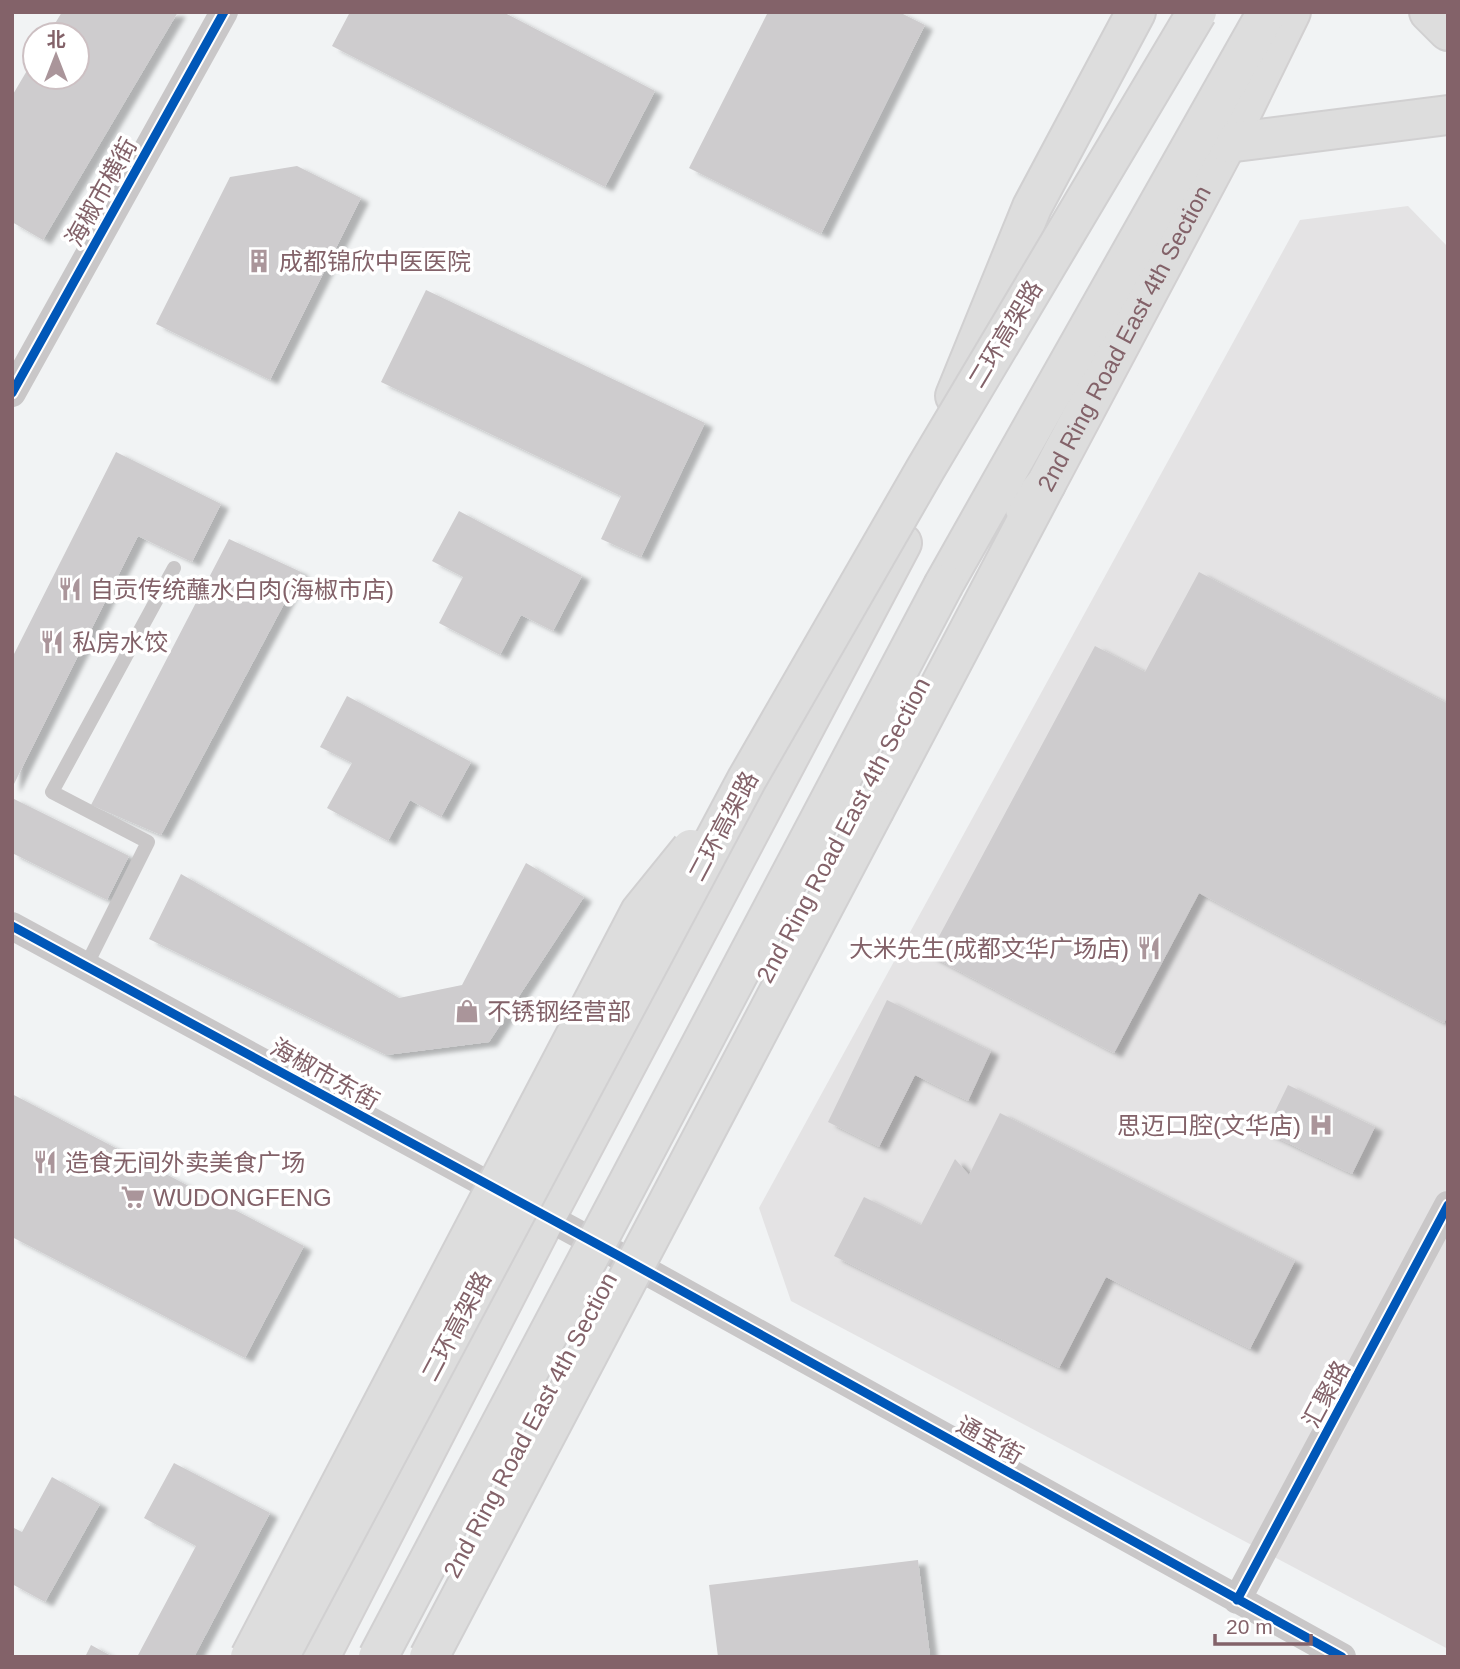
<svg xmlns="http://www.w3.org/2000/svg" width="1460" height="1669" font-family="Helvetica,'Noto Sans SC',sans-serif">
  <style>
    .built { fill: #e4e3e4 }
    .building { fill: #ceccce; filter: url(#shadow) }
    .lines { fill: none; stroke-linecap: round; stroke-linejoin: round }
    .secondary-casing { stroke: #d2d0d1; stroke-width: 42 }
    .primary-casing { stroke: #d1d0d1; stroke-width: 42 }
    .trunk-casing { stroke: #d1d0d1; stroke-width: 42 }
    .service { stroke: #c9c7c8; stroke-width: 14 }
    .minor { stroke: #c9c7c8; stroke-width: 28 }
    .secondary { stroke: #ddd; stroke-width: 38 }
    .primary { stroke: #ddd; stroke-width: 38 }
    .trunk { stroke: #ddd; stroke-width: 38 }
    .trunk-bridge-casing { stroke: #d1d0d1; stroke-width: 42; stroke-linecap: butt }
    .trunk-bridge { stroke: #ddd; stroke-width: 38 }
    .cycleway-casing { stroke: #fff; stroke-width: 13 }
    .cycleway { stroke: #0057b8; stroke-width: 9 }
    .labels { text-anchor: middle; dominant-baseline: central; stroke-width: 7; stroke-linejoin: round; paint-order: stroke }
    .street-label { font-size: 24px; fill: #836269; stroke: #fff }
    .poi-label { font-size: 24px; fill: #836269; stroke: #fff; text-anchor: start }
  </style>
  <defs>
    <filter id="shadow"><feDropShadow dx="8" dy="4.5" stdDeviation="2" flood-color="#0004"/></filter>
  </defs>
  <rect width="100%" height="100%" fill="#f1f3f4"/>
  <!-- built -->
  <path class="built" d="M1408,206L1448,247V1649L791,1301L759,1208L1300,220Z"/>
  <!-- building -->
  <path class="building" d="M62,12H178L43,240L12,222V96L35,57V77H77V35H48Z
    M350,12H503L655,91L605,187L332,46Z
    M768,12H899L925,25L821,234L689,168Z
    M297,166L361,198L270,380L156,324L230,177Z
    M426,290L705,423L641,557L601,539L621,496L381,382Z
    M116,452L221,504L192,562L138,536L12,788V658Z
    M459,511L582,576L553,631L521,615L500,655L439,623L463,577L432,561Z
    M229,539L301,572L161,835L91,805Z
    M1199,572L1448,704V1015L1444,1023L1199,893L1114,1053L929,955L1095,646L1145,672Z
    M347,696L471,762L441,817L410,800L388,841L327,808L352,763L320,747Z
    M12,798L129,856L107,900L12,853Z
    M526,863L584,897L489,1042L386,1055L149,939L181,874L399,998L462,985Z
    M887,1000L991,1051L968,1101L915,1075L879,1147L828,1122Z
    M1288,1085L1375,1127L1352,1174L1265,1132Z
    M12,1094L304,1246L245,1358L12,1237Z
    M1000,1113L1295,1261L1250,1349L1106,1277L1059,1368L834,1256L864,1197L921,1225L955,1159L969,1175Z
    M174,1463L270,1513L194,1657H137L196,1546L144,1518Z
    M52,1477L100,1504L45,1602L12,1584V1527L22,1532Z
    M918,1560L930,1656L718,1657L709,1585Z
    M91,1645L113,1657H85Z"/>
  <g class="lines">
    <!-- secondary casing -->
    <g class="secondary-casing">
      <g id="secondary">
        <path id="s1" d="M1025,509L1046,484L1227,143L1291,12"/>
        <path d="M320,1657L546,1217L902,543"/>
      </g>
    </g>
    <!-- primary casing -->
    <g class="primary-casing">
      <path id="primary" d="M1429,12L1448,31
        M1227,143L1448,115"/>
    </g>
    <!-- trunk casing -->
    <g class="trunk-casing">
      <path id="trunk" d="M955,396L1032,207L1136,12
        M944,584L1267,12
        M875,809L1046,484"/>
    </g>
    <!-- service -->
    <path class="service" d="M86,966L148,842L52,792L174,568"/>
    <!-- minor -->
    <path class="minor" d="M12,393L224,12
      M12,926L619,1256L1342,1657
      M1237,1600L1448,1205"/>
    <!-- secondary -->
    <use href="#secondary" class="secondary"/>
    <!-- primary -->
    <use href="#primary" class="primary"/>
    <!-- trunk -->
    <use href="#trunk" class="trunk"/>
    <!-- trunk-bridge casing -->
    <g class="trunk-bridge-casing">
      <path id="trunk-bridge" d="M250,1657L640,912L691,849
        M279,1657L747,779L926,468L1197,12
        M378,1657L944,584
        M429,1657L875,809"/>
    </g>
    <!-- trunk-bridge -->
    <use href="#trunk-bridge" class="trunk-bridge"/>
    <!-- cycleway casing -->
    <g class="cycleway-casing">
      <path id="cycleway" d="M12,393L224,12
        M12,926L619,1256L1342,1657
        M1237,1600L1448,1205"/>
    </g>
    <!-- cycleway -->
    <use href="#cycleway" class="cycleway"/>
  </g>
  <!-- icons -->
  <defs>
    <g id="building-bare" transform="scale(1.89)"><path d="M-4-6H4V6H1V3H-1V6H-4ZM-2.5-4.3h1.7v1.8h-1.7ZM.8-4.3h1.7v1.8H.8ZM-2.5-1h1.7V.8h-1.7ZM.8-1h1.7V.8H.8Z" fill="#aa959a" stroke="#fff" stroke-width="2.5" paint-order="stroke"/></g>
    <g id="restaurant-bare" transform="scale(1.89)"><path d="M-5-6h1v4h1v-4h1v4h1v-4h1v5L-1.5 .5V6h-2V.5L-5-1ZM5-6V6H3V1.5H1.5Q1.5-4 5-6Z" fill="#aa959a" stroke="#fff" stroke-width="2.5" paint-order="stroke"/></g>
    <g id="shop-bare" transform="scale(1.89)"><path d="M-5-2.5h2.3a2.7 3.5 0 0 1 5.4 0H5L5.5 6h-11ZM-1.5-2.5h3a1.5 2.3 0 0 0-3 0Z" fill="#aa959a" stroke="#fff" stroke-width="2.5" paint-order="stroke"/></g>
    <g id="hospital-bare" transform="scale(1.89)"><path d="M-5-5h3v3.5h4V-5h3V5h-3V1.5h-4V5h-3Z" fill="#aa959a" stroke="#fff" stroke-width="2.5" paint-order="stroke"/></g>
    <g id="supermarket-bare" transform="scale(1.89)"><path d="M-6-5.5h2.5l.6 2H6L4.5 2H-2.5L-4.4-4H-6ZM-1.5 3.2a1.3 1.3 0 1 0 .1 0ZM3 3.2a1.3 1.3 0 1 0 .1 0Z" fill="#aa959a" stroke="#fff" stroke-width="2.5" paint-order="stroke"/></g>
  </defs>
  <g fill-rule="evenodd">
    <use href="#building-bare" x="259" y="261"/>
    <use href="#restaurant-bare" x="70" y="589"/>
    <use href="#restaurant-bare" x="52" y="642"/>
    <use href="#restaurant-bare" x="1149" y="948"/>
    <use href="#shop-bare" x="467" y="1011"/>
    <use href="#hospital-bare" x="1321" y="1125"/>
    <use href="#restaurant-bare" x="45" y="1162"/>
    <use href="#supermarket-bare" x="133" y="1197"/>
  </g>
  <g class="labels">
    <!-- street labels -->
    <g class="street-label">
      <text transform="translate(101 192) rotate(-61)">海椒市横街</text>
      <text transform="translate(1005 334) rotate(-59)">二环高架路</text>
      <text stroke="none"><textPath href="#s1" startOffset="198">2nd Ring Road East 4th Section</textPath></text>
      <text transform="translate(723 826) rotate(-62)">二环高架路</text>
      <text transform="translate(843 830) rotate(-62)">2nd Ring Road East 4th Section</text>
      <text transform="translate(325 1074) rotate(29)">海椒市东街</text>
      <text transform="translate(456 1326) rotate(-62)">二环高架路</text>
      <text transform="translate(1326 1394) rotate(-62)">汇聚路</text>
      <text transform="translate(530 1425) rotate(-62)">2nd Ring Road East 4th Section</text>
      <text transform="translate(990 1440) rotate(29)">通宝街</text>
    </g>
    <!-- poi labels -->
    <g class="poi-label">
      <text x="279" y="261">成都锦欣中医医院</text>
      <text x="90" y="589">自贡传统蘸水白肉(海椒市店)</text>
      <text x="72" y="642">私房水饺</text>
      <text x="1129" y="948" text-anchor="end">大米先生(成都文华广场店)</text>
      <text x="487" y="1011">不锈钢经营部</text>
      <text x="1301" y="1125" text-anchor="end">思迈口腔(文华店)</text>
      <text x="65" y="1162">造食无间外卖美食广场</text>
      <text x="153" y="1197">WUDONGFENG</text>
    </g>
  </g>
  <!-- border -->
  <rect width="1460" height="1669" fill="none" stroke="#836269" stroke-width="28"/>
  <!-- north arrow -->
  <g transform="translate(56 56)"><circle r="33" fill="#ffffff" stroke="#cdc0c3" stroke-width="2"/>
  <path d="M0-5L12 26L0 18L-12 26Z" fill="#aa959a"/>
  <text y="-10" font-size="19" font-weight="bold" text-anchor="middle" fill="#836269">北</text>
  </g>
  <!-- scale -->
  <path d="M1215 1634v10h96v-10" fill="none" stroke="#836269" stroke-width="3.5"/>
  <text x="1226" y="1634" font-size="21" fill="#836269" stroke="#ffffff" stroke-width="5" paint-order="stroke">20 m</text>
</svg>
